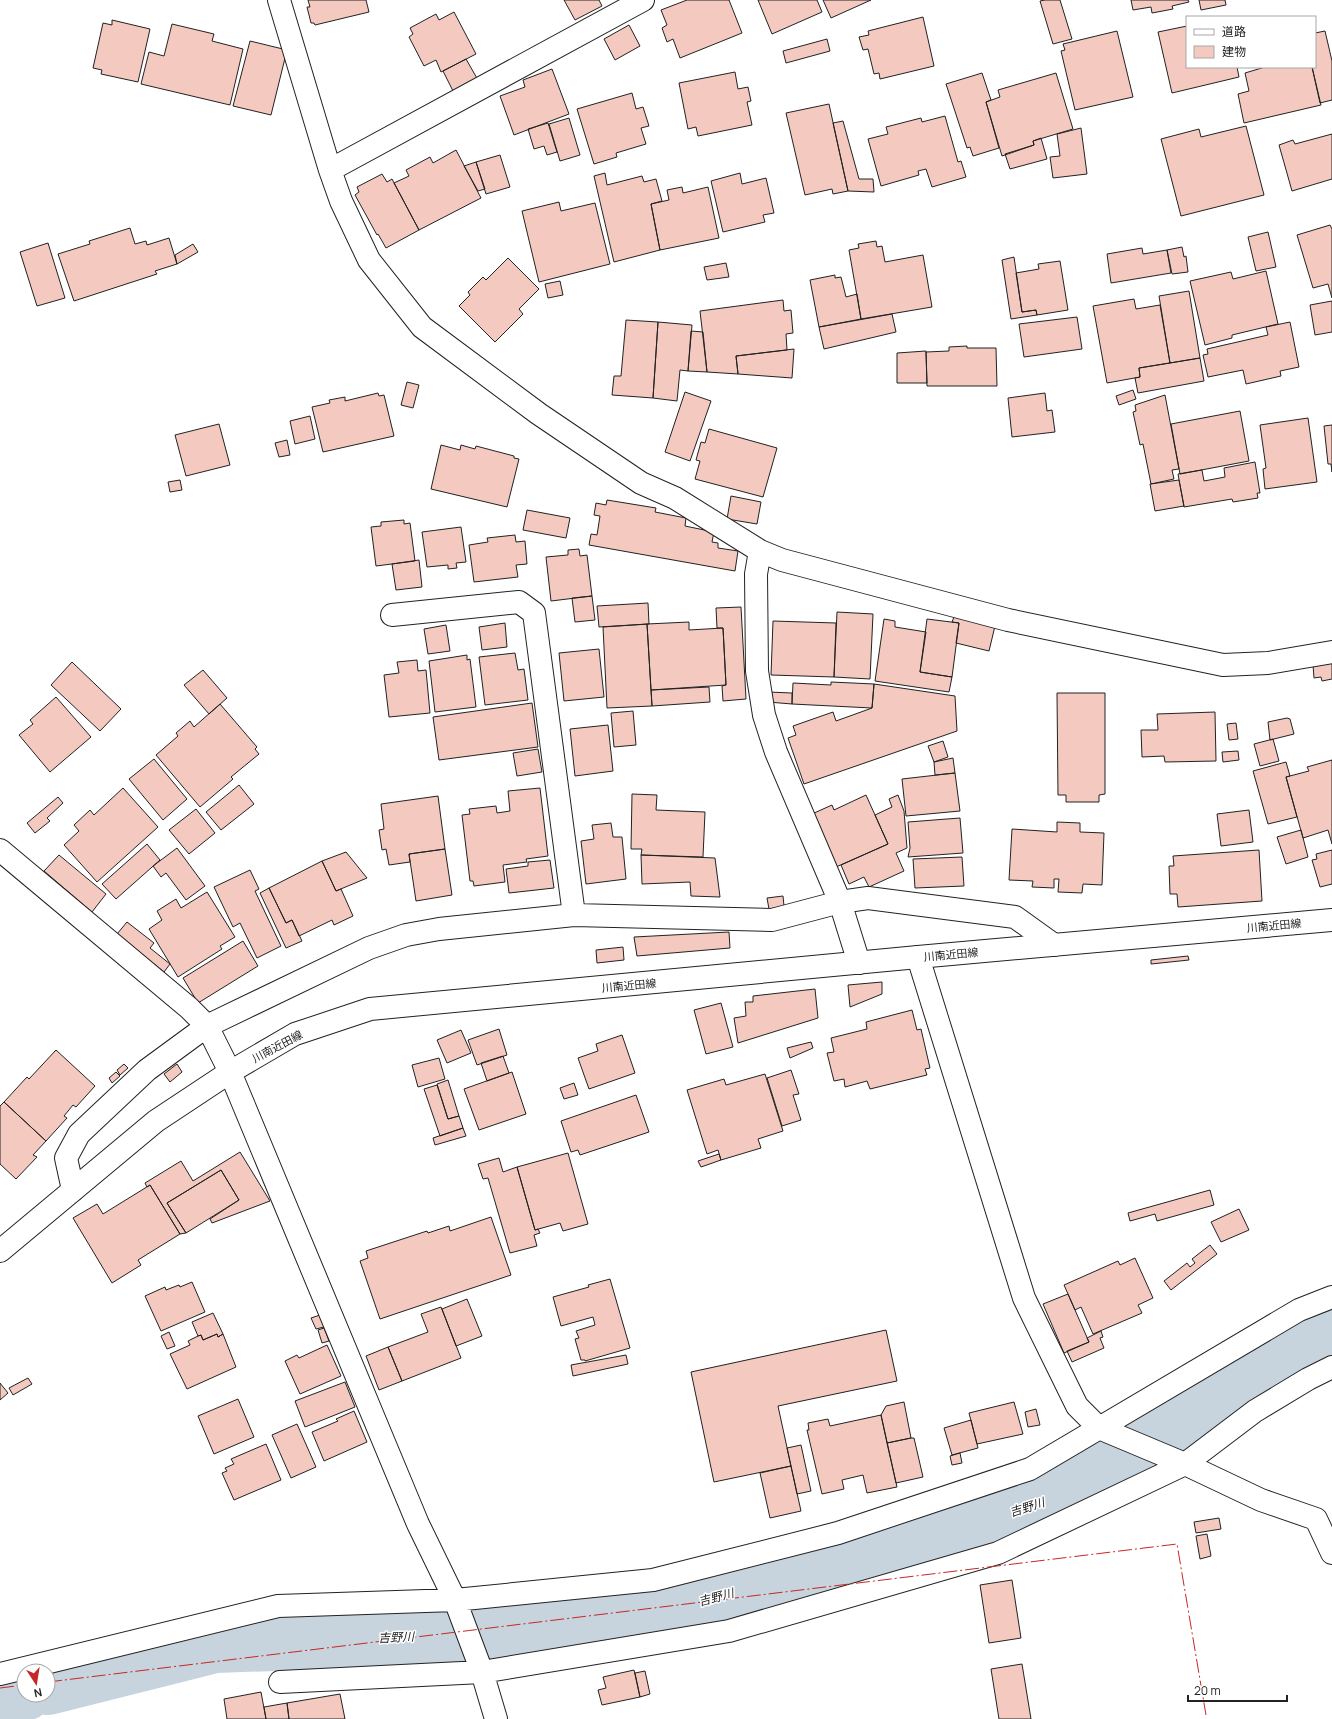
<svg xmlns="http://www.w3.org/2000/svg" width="1332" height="1719" font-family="Manrope,'Noto Sans JP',sans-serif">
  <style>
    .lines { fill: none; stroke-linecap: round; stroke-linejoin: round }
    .river { stroke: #c7d3dd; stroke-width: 60 }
    .building { fill: #f3c9c0; stroke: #222 }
    .minor-casing { stroke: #222; stroke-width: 24 }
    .major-casing { stroke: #222; stroke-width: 24 }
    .minor { stroke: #fff; stroke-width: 22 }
    .major { stroke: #fff; stroke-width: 22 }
    .power { stroke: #c62828; stroke-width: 1; stroke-dasharray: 14 3 2 3; stroke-linecap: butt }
    .labels { text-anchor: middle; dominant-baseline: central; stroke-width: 3; stroke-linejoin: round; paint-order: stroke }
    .street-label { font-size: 11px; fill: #222; stroke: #fff }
    .water-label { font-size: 12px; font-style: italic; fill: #222; stroke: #fff }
  </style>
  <rect width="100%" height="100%" fill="#fff"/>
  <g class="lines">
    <!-- river -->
    <path class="river" d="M48,1685L215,1643L509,1633L643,1617L886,1552L1047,1501L1117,1467L1289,1351L1332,1333
      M0,1699L24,1691"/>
  </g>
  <!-- building -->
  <path class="building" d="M308,0H366L369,12L315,25L314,23H311L307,7H310Z
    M564,0H599L602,6L575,20Z
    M687,0H729L742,33L680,58L673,39L667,42L662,28L667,25L661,10Z
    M758,0H817L822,12L772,34Z
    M823,0H871L831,18Z
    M1045,0H1060L1072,39L1053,44L1040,1Z
    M1131,0H1188L1189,2L1172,6L1173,9L1152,13L1151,7L1133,10Z
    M1199,0H1225L1226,5L1201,10Z
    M454,12L476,54L441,72L436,60L424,66L409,37L413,34L410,28L436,14L439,20Z
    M923,17L934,66L880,79L879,73L874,74L868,49L863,50L859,37L869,35L868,31Z
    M112,20L150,29L138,82L101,74L102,70L93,68L103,23L112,25Z
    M172,24L214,34L212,41L243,49L230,105L141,84L149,52L164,56Z
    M629,25L640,46L615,60L604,39Z
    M1187,26V67H1237L1239,77L1172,93L1158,32Z
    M1117,31L1133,97L1075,110L1061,51L1065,50L1063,44Z
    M1325,31L1332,61V100L1320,103L1312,67H1315V33Z
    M827,39L830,51L786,63L783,51Z
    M250,41L287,50L271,115L233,106Z
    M466,59L478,80L454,93L443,71Z
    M1265,67H1312L1321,105L1244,123L1238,94L1249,91L1245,73Z
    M552,69L569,114L514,135L500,96L525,87L523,80Z
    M735,72L738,89L748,87L751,101L747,102L752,125L698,136L696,127L688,129L679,83Z
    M982,73L991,100L986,102L999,148L973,156L970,147L967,148L946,84Z
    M1056,73L1073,129L1033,141L1034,145L1002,156L986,102L1000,97L998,90Z
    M632,93L636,109L643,107L649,126L641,128L646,144L616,153L617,157L594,164L577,109Z
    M829,104L848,191L833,194L832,189L805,195L786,113Z
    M945,116L958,162L961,161L966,177L932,187L926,169L918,171L919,175L881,186L868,139L888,134L886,127L921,118L922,122Z
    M569,118L580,155L560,161L549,124Z
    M843,121L859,179H873L874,192L848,191L833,123Z
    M548,123L557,152L547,155L544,146L534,149L528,129Z
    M1246,126L1264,195L1181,216L1161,139L1199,129L1201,137Z
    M1081,128L1087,174L1053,178L1050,157L1060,156L1057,134Z
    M1332,134V179L1292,191L1279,145L1293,140L1295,144Z
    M1041,138L1047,159L1010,169L1005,154L1034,145L1033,141Z
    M456,150L481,198L419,230L394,183L409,176L406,170L430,157L433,163Z
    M500,155L510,187L486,194L476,162Z
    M476,162L485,189L478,191L464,166Z
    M605,173L607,185L642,176L644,182L656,179L662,201L651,204L660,250L614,262L594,176Z
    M740,173L742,184L766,178L774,213L763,215L765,222L723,232L711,181Z
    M382,174L387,182L392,179L419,230L386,248L378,234L377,235L355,195L359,192L357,187Z
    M682,187L683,193L708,187L719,238L660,250L651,204L669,200L667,190Z
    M559,202L561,211L595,203L610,264L539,282L522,211Z
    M1330,225L1332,229V298L1328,284L1313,288L1297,235Z
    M130,228L135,244L146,241L147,245L169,238L177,264L155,271L157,274L74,301L58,254L90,244L89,241Z
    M1268,232L1276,267L1256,271L1248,237Z
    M876,241L877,247L882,246L885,262L923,255L932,307L861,319L849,250L859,248L858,244Z
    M48,243L65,298L37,306L20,252Z
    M193,244L198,252L177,264L175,255Z
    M1182,247L1184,257L1186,256L1188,272L1172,274L1167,250Z
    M1142,248L1143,254L1167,250L1171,273L1111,283L1107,254Z
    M1014,257L1022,312L1036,310L1037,315L1011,319L1002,260Z
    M508,258L539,289L519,309L523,314L495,342L459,306L470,295L468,292L483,277L486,280Z
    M1060,261L1068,310L1037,315L1036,310L1022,312L1016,273L1039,269L1038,264Z
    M726,263L729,277L707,280L704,267Z
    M1266,271L1278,324L1232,335V338L1205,345L1190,281L1231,272L1233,279Z
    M835,275V278L841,277L846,297L857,294L861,319L819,327L810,280Z
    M560,281L563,295L548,298L545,284Z
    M1189,291L1200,358L1170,363L1159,296Z
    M1134,299L1136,309L1160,305L1170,363L1139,368L1140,377L1107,383L1093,306Z
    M783,300L784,311L791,310L793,333L786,334L787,350L736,356L738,374L707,372L700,311Z
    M1332,301V332L1315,335L1310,305Z
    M892,314L896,332L824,349L819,327Z
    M1077,317L1082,349L1024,357L1019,324Z
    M626,320L658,322L653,398L612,395L614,376H621Z
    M658,322L692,325L688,371L680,370L677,401L653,398Z
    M1290,322L1299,367L1280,371L1281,376L1246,384L1243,370L1208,377L1203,355L1208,354L1207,349L1268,335L1266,327Z
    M691,331L703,332L707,372L688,371Z
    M967,346V348H996L997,386H927L926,352L949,351V347Z
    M794,349L792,378L738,374L736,356Z
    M926,351L927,383H897V353Z
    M1200,358L1204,381L1138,393L1135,378L1140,377L1139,368Z
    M407,382L419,385L413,408L401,405Z
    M1133,390L1136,399L1119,405L1116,396Z
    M685,392L711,401L690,461L665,452Z
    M378,393L379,396L384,395L394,436L323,452L312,407L330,403L329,400L345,397V401Z
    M1045,393L1047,411L1052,410L1055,432L1012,437L1008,398Z
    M1165,395L1179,469L1172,470L1174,479L1151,484L1143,444L1140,445L1133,412L1136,411L1135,405Z
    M1240,411L1249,461L1180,474L1171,424Z
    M310,416L315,439L295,444L290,421Z
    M1308,418L1317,482L1265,489L1263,469L1266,468L1260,425Z
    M219,424L230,465L186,476L175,435Z
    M1332,425V472L1331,464H1328L1324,426Z
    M709,429L777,448L763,497L695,479L700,461L696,460L701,442L705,443Z
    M287,440L290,455L279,457L275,443Z
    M441,445L460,450L461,445L475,449L476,446L514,456V458L519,459L507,507L431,489Z
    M1255,462L1260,493H1257L1258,498L1233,502L1232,499L1184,507L1178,474L1202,470L1204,481L1225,477L1224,468Z
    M180,480L182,490L170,492L168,482Z
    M1179,480L1184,506L1155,511L1150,484Z
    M731,496L761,502L757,524L727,519Z
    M607,500L656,508L655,512L686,518L685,526L714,532L712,542L718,543V548L738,551L735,571L589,545L591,534L597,535L600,516L594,515L596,503L606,505Z
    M527,510L570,518L566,538L523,530Z
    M404,520V524L410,523L415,561L376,566L371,527L381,526V522Z
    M461,527L466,562L456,563L457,568L448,569V565L427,567L422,532Z
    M515,535L516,542L525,541L527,564L516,565L518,577L474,582L469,545L488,542L487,538Z
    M579,549L580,556L587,555L592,596L551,601L546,557L568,555V550Z
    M419,560L422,587L396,590L392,564Z
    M592,596L595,620L575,622L572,598Z
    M648,603L649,624L599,627L597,606Z
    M741,607L746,699L723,701L722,686L726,685L723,628H717L716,608Z
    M837,612L873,614L870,679L834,677Z
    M954,617L995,626L989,651L956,643L959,623L952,622Z
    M884,619L895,621V627L926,632L920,672L952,677L949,692L875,681Z
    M927,619L959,623L952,677L920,672Z
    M773,621L836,623L834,677L771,675Z
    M689,622V630L723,628L726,685L651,690L647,624Z
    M505,623L507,647L482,650L479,627Z
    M647,624L652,706L607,708L603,627Z
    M446,625L450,651L428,654L424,629Z
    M599,649L604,697L564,701L559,653Z
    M515,653L518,670L524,669L528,700L485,705L479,657Z
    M467,655V660L470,659L476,707L435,712L429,661Z
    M1332,659V679L1322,681L1321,677L1314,678L1313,665Z
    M417,660L418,671L426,670L430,713L389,717L384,675L399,673L397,662Z
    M72,662L121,709L100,731L51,685Z
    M203,670L227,698L209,714L184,685Z
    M831,682L874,684L872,708L792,704L793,683L831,685Z
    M874,684L955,696L957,731L804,784L788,738L796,735L793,726L833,712L836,721L872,708Z
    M709,687L710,702L652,706L651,690Z
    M768,692L792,693V704L768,702Z
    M1057,693H1105V794L1099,795V802H1066V795H1058Z
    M56,697L91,737L50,772L19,735L33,724L30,720Z
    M532,703L538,747L439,760L433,717Z
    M220,704L257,747L255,749L259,754L231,777L233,779L200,807L156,755L178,736L176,733L190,721L194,727Z
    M633,711L636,745L614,747L611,713Z
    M1215,712L1216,761L1165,762L1164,756L1142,757L1141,730H1158L1157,714Z
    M1287,718L1290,719L1294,734L1270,740L1268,722Z
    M1236,723L1238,739L1229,740L1227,724Z
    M608,725L613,771L575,776L570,729Z
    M1273,739L1279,761L1260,766L1254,744Z
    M943,741L948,757L934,762L928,746Z
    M538,749L542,772L517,776L513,753Z
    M1238,751L1239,760L1223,762L1222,752Z
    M953,758L955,773L935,775L934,762Z
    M154,759L187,799L163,820L129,779Z
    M1332,760V844L1328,830L1303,838L1286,777L1309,771L1307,767Z
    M1286,762L1290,776L1286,777L1297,817L1268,824L1253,771Z
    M955,773L960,811L906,816L902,779Z
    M239,785L254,804L221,830L206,812Z
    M123,788L158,827L97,882L64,845L79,831L74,825L90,810L94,815Z
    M540,788L548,856L526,859L527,862L503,865L505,882L474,886L473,881H470L462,815L470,814L469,809L496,806L497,813L510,811L508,791Z
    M632,794L657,795L656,810L705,812L703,857L641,855L642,849H631Z
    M866,795L888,844L836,867L812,814L832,805L834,810Z
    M898,795L904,811L907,848L896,853L904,871L869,887L864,877L849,884L841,865L888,844L875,815L892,807L889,799Z
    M438,796L445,849L409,854L410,862L389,865L386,849L382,850L379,830L384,829L381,804Z
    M58,797L63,803L47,818L50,821L35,833L27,823Z
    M196,809L215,833L189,854L169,830Z
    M1249,810L1253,842L1221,846L1217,814Z
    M960,818L963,853L908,857L910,848L908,822Z
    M1057,822L1080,823V832L1104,833L1102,885L1083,884L1082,893L1058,892L1059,879H1054V888L1032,887L1033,881L1009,880L1012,829L1057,832Z
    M611,823L613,837H622L626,879L586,884L581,841L594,839L592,825Z
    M1301,830L1308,857L1286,864L1277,837Z
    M147,844L160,860L116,899L102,884Z
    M177,848L205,886L186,900L166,873L161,877L153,866Z
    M445,849L452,895L416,901L409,854Z
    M1259,850L1262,901L1178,907L1177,894H1170L1169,866H1174L1173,856Z
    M1332,850V884L1320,887L1312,860L1317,859L1316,854Z
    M346,852L367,878L336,891L322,861Z
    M59,855L106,894L92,912L44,871Z
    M641,855L715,858L720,897L691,896L690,882L642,884Z
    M962,857L964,886L915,888L913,859Z
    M550,860L554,888L509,893L506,869L528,866V862Z
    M322,861L336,891L341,889L353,916L334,925L332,920L299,936L292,920L286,923L269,888Z
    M250,870L259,889L255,891L281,946L257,958L240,923L233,927L214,887Z
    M269,888L286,923L292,920L302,941L286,948L260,893Z
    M207,892L235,937L220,946L222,949L178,977L149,929L162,920L157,911L176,899L181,908Z
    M783,896L784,906L769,909L767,898Z
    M127,922L154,943L150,948L170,964L164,972L117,934Z
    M729,932L730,948L637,956L634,937Z
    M243,941L258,966L198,1003L183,978Z
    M623,947L624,960L597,963L596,950Z
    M1188,956L1189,960L1151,964V960Z
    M882,982V994L850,1007L848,985Z
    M815,989L818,1018L738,1043L734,1018L746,1016L745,1002H753V996Z
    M721,1003L733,1047L706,1054L694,1010Z
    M912,1010L917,1030L921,1029L930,1068L925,1069L927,1075L870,1089L867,1081L845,1087L844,1079L834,1081L827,1053L834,1052L831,1038L867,1029L866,1022Z
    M499,1029L507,1055L477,1065L468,1040Z
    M461,1030L471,1053L447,1063L437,1040Z
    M622,1035L635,1073L589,1089L578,1058L598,1051L596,1044Z
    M811,1042L813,1048L790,1058L787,1048Z
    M56,1050L95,1086L76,1107L73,1105L64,1116L67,1118L46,1141L4,1102L27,1077L29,1079Z
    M503,1056L509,1073L487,1081L481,1063Z
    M439,1058L445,1079L418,1087L412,1065Z
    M124,1064L128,1068L120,1075L117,1070Z
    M177,1064L182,1072L170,1082L164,1074Z
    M791,1070L799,1094L793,1095L801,1120L782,1126L767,1078Z
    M116,1072L120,1076L112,1083L109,1078Z
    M512,1072L526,1114L479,1130L464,1089Z
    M765,1074L783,1131L758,1139L761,1148L721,1160L718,1150L707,1154L687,1090L724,1079L726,1085Z
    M448,1080L459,1116L448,1119L437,1084Z
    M574,1083L578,1095L564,1099L560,1088Z
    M437,1085L448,1119L459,1116L463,1128L440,1136L424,1089Z
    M636,1095L649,1132L580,1155L578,1150L571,1152L561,1121Z
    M4,1102L46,1141L33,1155L37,1157L16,1179L0,1164V1106Z
    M463,1128L466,1136L435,1145L433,1138Z
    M240,1152L270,1201L212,1223L210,1219L239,1200L221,1170L167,1203L186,1233L180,1234L150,1185L147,1187L145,1183L181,1161L193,1181Z
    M568,1153L588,1224L563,1231L560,1223L535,1230L517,1167Z
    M719,1154L721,1160L701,1167L698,1161Z
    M499,1158L503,1172L517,1167L535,1230L538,1229L540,1233L534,1235L537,1246L510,1253L488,1178L483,1179L478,1164Z
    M221,1170L239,1200L186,1233L167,1203Z
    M150,1185L180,1234L138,1260L141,1265L112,1283L73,1218L97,1204L103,1214Z
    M1210,1190L1214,1205L1157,1221L1155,1214L1130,1221L1128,1213Z
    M1239,1209L1249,1230L1221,1242L1211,1222Z
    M491,1217L511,1275L380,1319L360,1261L368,1258L366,1251L427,1231L428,1233L449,1226L450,1231Z
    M1210,1245L1217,1254L1171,1290L1164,1281L1187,1263L1190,1267L1195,1263L1192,1259Z
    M1135,1258L1153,1298L1138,1305L1142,1313L1093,1334L1081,1307L1075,1310L1064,1285L1118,1261L1120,1265Z
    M610,1279L630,1348L585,1361V1360H581L575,1339L579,1338L576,1331L595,1325L593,1317L561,1326L553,1297L589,1287L588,1285Z
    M192,1282L205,1312L161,1331L145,1296L165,1287L166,1290L179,1285L180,1287Z
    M1068,1294L1089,1342L1064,1353L1043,1304Z
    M467,1299L482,1336L456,1346L442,1309Z
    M441,1307L461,1358L402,1381L388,1347L428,1332L421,1314Z
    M213,1313L223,1334L218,1337L217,1334L203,1340L201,1335L198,1336L192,1322Z
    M320,1315L324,1327L316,1329L311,1318Z
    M324,1328L329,1341L322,1343L318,1330Z
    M886,1330L897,1381L778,1406L791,1466L714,1482L691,1372Z
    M1101,1331L1103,1337L1100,1338L1104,1348L1072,1362L1067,1351L1089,1342L1087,1338Z
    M169,1332L175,1346L167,1349L161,1336Z
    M217,1334L218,1337L223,1334L236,1367L187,1389L170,1354L190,1345L188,1341L198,1336L201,1335L203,1340Z
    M327,1345L341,1376L300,1394L285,1361L297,1355L299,1358Z
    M388,1347L402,1381L379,1390L366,1356Z
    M626,1355L628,1364L573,1376L571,1365Z
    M28,1378L32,1384L13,1395L9,1388Z
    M345,1382L355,1407L305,1427L295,1401Z
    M0,1383L8,1393L0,1400Z
    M238,1399L254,1437L214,1454L198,1416Z
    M904,1402L911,1438L887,1443L881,1415L886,1406Z
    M1014,1402L1023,1434L977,1444L969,1413Z
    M1036,1409L1040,1425L1028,1427L1025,1412Z
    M354,1411L367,1442L324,1461L312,1432L338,1421L336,1419Z
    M881,1415L897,1487L867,1493L863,1475L842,1480L844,1489L822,1494L807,1430H809L808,1423L828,1419L830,1426Z
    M971,1420L978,1448L952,1455L944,1428Z
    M297,1424L316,1467L291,1478L272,1435Z
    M911,1438H914L923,1477L896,1483L887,1443Z
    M266,1444L281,1480L234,1500L222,1473L227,1471L225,1468L234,1464L231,1459Z
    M801,1445L811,1491L797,1494L787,1448Z
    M960,1453L962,1463L952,1465L950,1456Z
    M791,1466L801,1511L770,1518L760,1473Z
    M1219,1518L1221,1529L1196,1533L1194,1522Z
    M1207,1534L1211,1556L1200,1559L1196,1536Z
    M1012,1580L1021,1638L989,1643L980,1585Z
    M1022,1664L1031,1719H999L991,1669Z
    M634,1670L640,1697L602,1705L598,1690L606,1688L603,1677Z
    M645,1671L650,1694L640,1697L635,1673Z
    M261,1692L266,1719H227L224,1699Z
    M340,1694L345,1719H289L287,1703Z
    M287,1703L289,1719H266L264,1707Z"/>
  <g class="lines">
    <!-- minor casing -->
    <g class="minor-casing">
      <path id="minor" d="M279,0L330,170L341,201L369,260L422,327L539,414L641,483L675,498L760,551L782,560L1008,620L1223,665L1268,663L1332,652
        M330,170L643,0
        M760,551L756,574L757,671L764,715L776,752L840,902L859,963
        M392,615L519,602L534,613L574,915
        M0,850L189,1008L207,1026L230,1072L418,1524L455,1600L482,1672L496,1719
        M918,957L1024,1298L1077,1406L1099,1428L1185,1464L1261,1500L1316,1519L1332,1553
        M73,1190L66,1158L79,1134L147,1070L207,1026L369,948L406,935L439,929L574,915L772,920L840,902L868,898L1015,917L1054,945
        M0,1674L278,1606L455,1600L653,1580L838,1533L1030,1469L1299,1310L1332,1297
        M280,1682L482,1672L729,1631L998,1553L1185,1464L1255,1411L1308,1379L1332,1367"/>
    </g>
    <!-- major casing -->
    <g class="major-casing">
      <path id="major" d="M0,1251L156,1121L230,1072L295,1034L370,1009L918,957L1332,920"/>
    </g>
    <!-- minor -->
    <use href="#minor" class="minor"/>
    <!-- major -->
    <use href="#major" class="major"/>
    <!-- power -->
    <path class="power" d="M48,1682L1177,1544L1206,1715
      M0,1688L24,1685"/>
  </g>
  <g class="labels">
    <!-- street labels -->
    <g class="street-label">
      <text transform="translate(1274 925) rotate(-5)">川南近田線</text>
      <text transform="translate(951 954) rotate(-5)">川南近田線</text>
      <text transform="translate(629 985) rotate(-5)">川南近田線</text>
      <text transform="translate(277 1046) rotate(-28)">川南近田線</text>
    </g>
    <!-- water labels -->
    <g class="water-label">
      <text transform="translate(1027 1507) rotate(-18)">吉野川</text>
      <text transform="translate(716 1597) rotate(-15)">吉野川</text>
      <text transform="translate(396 1637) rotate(-2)">吉野川</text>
    </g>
  </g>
  <!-- legend -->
  <rect x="1186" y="16" width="130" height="52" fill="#ffffff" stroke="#a7a7a7"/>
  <rect x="1194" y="29" width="20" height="6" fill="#ffffff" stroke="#a7a7a7"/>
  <text x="1222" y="36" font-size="12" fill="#222222">道路</text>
  <rect x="1194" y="46" width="20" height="12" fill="#f3c9c0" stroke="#a7a7a7"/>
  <text x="1222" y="56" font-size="12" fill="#222222">建物</text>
  <!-- north arrow -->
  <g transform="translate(36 1683) rotate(168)"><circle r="19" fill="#ffffff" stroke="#a7a7a7"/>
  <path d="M0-3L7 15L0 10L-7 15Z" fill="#c62828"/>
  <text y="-6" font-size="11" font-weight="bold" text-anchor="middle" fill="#222222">N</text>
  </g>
  <!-- scale -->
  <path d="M1188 1695v6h99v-6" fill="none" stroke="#222222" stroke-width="2"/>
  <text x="1194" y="1695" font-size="12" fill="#222222" stroke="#ffffff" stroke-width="3" paint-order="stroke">20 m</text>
</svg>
